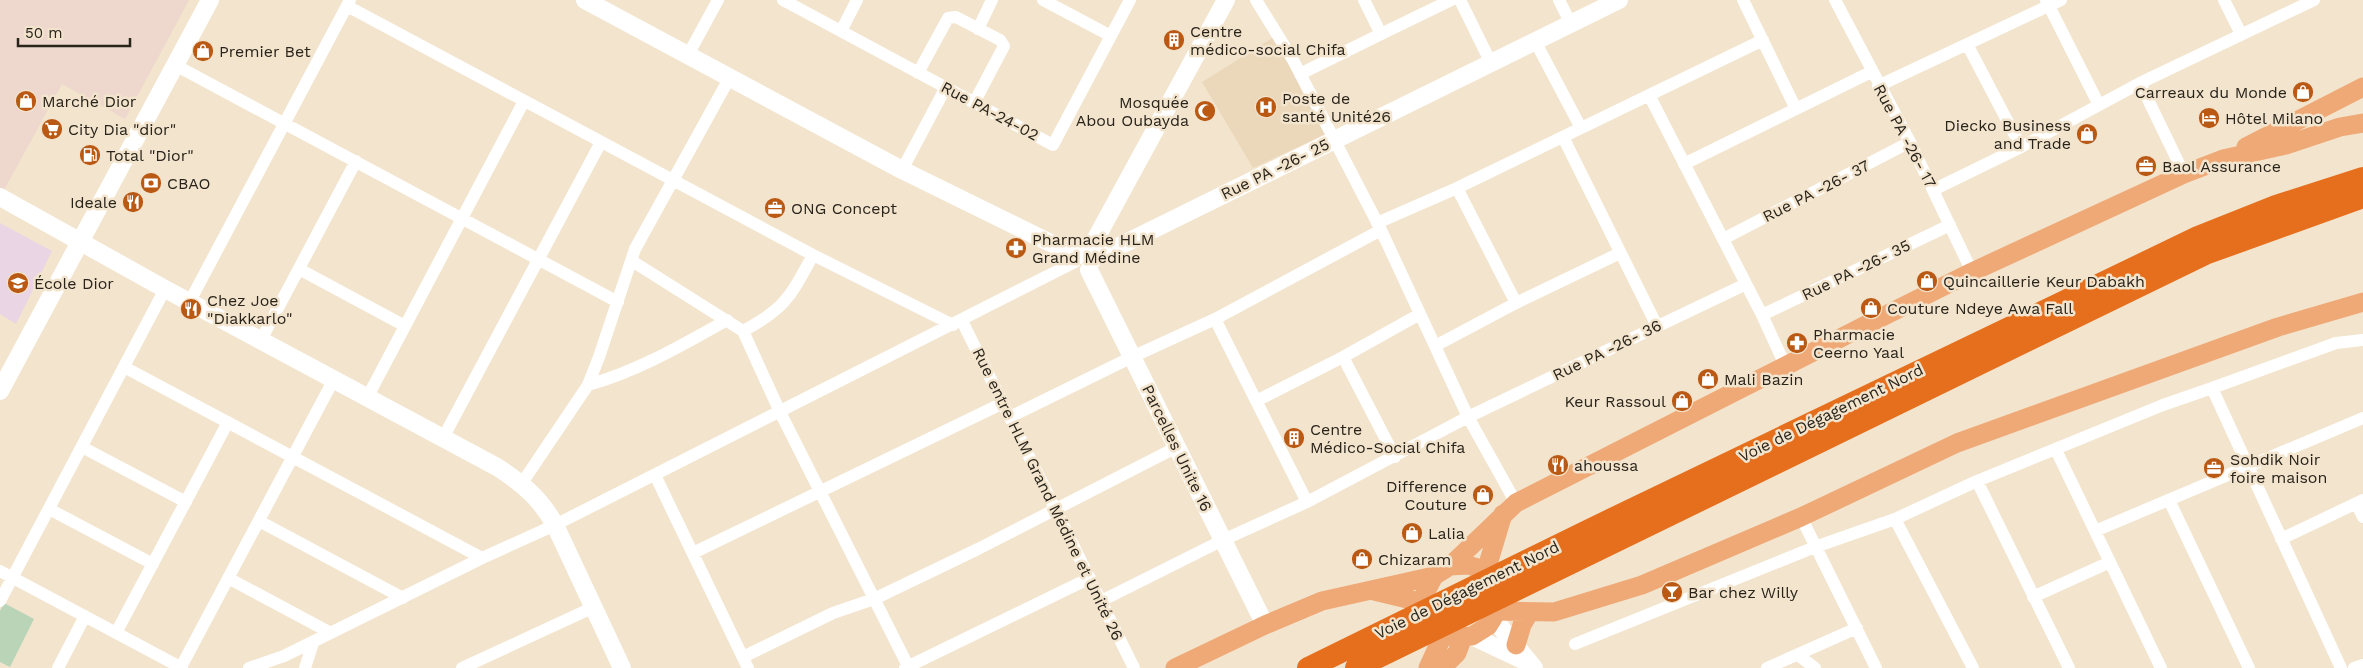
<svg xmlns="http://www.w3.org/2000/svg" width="2363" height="668" font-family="'Work Sans',sans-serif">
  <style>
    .commercial { fill: #eed7cc }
    .built { fill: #ebd8bb }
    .education { fill: #ead5e4 }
    .green { fill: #bad4b8 }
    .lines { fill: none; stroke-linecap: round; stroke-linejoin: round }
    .street { stroke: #fff; stroke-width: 12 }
    .secondary { stroke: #fff; stroke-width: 18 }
    .primary { stroke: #efa977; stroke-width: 19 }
    .highway { stroke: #e56f1d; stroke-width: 22 }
    .labels { text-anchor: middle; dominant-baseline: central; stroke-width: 5; stroke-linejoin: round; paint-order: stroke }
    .poi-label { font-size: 16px; fill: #29241b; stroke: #f3e4cd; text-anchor: start }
    .street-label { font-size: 16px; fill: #29241b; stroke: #f3e4cd }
  </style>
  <rect width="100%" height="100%" fill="#f3e4cd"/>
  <!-- commercial -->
  <path class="commercial" d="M0,0H189L125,119L62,84L4,190L0,188Z"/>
  <!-- built -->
  <path class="built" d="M1277,35L1328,133L1253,168L1202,82Z"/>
  <!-- education -->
  <path class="education" d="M0,223L52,251L16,324L0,314Z"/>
  <!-- green -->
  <path class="green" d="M4,603L34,619L10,667L0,662V611Z"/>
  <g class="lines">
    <!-- street -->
    <path class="street" d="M783,0L1053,145L1130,0
      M1043,0L1111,36
      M1256,0L1293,60L1381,230L1468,417L1516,503
      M1460,0L1491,63
      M1559,0L1571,24
      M1743,0L1796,109
      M1835,0L1910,142L1972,272
      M2046,0L2099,105
      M2224,0L2241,34
      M347,6L813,255L953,325
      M978,29L992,0
      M841,31L857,0
      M1381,34L1451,0
      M1535,41L1581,128
      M1967,44L2021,147
      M688,55L718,0
      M175,65L618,302
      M918,73L948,18L956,17L1000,40L1004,46L974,103
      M1300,74L1381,34L1364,0
      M2140,83L2184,174
      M1878,86L2061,0
      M1649,95L1762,315L1785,365
      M1563,137L1657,326
      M1684,164L1871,72
      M902,170L946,87
      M1457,188L1516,303
      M1933,190L2021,147L2140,83L2314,0
      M1377,223L1457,188L1763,40
      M1723,239L1910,142
      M632,261L743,331L780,412L909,668
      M299,269L405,326
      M190,301L350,0
      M1762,315L1950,225
      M1215,319L1307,502
      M962,321L1134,668
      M743,331C786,308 790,297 813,255
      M261,340L356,161
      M1435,346L1516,303L1620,253
      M1343,357L1395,457
      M124,367L482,558
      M588,385C638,371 682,345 727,320
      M2212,388L2336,343L2363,340
      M367,398L524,101
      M1256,401L1343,357L1420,314
      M1010,417L1132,357L1215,319L1381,230
      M443,438L601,142
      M82,447L186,502
      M2056,450L2161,668
      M655,475L748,668
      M1977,481L2069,668
      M522,483L588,385L599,357L635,249L730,77
      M2169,500L2249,668
      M2356,503L2363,517
      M49,509L153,564
      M1801,517L1876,668
      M1895,519L1973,668
      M259,521L403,598
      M2095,531L2363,418
      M2281,539L2363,500
      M693,553L1003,403
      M0,571L182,668
      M228,578L331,633
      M2033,597L2110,562
      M0,601L165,289
      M1101,601L1223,540L1307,502L1468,417L1746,284
      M116,633L228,422
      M1575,644L1815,547L1895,519L1977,481L2163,405L2212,388L2341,668
      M1798,655L1815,668
      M743,657L833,613L874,599L978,549L1177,447
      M181,667L334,379
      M58,668L85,616
      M249,668L284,656L482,558L555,525L1075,262
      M305,668L313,643
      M462,668L594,607
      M905,668L1090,578
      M1767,668L1857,628
      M2354,668L2363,665"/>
    <!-- secondary -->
    <path class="secondary" d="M585,0L902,170L1077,256
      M0,197L165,289L497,467C522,483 541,499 555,525L622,668
      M1088,253L1226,0
      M1093,259L1619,0
      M1089,270L1265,625
      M0,391L210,0
      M1493,618L1534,668
      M1472,636L1527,662"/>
    <!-- primary -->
    <path class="primary" d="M2246,147L2363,87
      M1450,566L1468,565L1478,568L1485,574L1496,590L1497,599L1493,618L1488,626L1472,636L1453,637L1436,628L1426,612L1425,593L1434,576L1450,566L1516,503L1868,324L1972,272L2184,174L2223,159L2286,145L2340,127L2363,123
      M1485,574L1503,514
      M1374,591L1424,603
      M1495,611L1554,612L1642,585L1801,517L1957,443L2278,327L2363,302
      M1516,645L1522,625L1529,613
      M1175,668L1265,625L1322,601L1434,576
      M1428,668L1444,633
      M1442,668L1457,653L1463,637"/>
    <!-- highway -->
    <path class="highway" d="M1308,668L1589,530L2198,237L2276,206L2363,178
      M1356,668L2205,254L2363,197"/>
  </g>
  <!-- icons -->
  <defs>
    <g id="building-disc" transform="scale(1.125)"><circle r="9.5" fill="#b95913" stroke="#f3e4cd"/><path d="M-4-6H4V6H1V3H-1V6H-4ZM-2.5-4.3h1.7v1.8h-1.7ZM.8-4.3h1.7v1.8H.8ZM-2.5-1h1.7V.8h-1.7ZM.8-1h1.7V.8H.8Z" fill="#fff"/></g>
    <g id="shop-disc" transform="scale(1.125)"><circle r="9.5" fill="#b95913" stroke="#f3e4cd"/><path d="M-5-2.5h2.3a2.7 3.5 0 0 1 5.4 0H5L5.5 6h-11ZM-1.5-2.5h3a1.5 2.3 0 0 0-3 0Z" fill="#fff"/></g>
    <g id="hospital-disc" transform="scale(1.125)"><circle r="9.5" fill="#b95913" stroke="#f3e4cd"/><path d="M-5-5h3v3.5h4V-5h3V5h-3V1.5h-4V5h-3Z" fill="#fff"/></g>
    <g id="mosque-disc" transform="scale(1.125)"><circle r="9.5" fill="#b95913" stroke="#f3e4cd"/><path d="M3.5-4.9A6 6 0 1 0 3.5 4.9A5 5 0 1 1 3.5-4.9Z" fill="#fff"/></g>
    <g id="hotel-disc" transform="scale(1.125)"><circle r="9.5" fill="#b95913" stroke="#f3e4cd"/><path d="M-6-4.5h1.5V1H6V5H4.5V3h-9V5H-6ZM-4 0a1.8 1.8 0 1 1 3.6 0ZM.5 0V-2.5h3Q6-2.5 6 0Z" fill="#fff"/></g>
    <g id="supermarket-disc" transform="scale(1.125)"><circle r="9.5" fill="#b95913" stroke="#f3e4cd"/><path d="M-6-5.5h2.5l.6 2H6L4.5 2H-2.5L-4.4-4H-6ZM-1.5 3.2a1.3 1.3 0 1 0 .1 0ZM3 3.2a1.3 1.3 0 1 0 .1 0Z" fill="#fff"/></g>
    <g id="fuel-disc" transform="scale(1.125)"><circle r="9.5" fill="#b95913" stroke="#f3e4cd"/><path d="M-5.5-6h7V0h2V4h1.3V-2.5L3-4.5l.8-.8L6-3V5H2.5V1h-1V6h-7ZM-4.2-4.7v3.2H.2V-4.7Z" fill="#fff"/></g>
    <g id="office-disc" transform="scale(1.125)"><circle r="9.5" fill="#b95913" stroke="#f3e4cd"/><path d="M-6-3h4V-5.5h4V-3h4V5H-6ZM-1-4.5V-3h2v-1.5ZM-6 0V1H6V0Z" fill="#fff"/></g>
    <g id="bank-disc" transform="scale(1.125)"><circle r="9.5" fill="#b95913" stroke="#f3e4cd"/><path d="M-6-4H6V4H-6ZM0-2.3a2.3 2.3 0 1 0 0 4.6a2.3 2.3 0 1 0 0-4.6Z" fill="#fff"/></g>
    <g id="restaurant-disc" transform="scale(1.125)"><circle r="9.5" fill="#b95913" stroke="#f3e4cd"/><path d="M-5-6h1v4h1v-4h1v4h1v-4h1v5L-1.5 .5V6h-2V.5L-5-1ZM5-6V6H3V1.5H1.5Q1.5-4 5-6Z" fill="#fff"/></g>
    <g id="pharmacy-disc" transform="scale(1.125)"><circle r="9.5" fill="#b95913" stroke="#f3e4cd"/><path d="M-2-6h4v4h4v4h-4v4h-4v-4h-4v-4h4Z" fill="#fff"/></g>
    <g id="school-disc" transform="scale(1.125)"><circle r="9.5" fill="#b95913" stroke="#f3e4cd"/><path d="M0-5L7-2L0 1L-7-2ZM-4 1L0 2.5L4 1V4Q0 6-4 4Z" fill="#fff"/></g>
    <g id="bar-disc" transform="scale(1.125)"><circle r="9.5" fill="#b95913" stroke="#f3e4cd"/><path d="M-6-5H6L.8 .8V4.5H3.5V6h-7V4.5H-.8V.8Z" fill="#fff"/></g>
  </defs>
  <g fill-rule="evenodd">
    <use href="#building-disc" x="1174" y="40"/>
    <use href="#shop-disc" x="203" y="51"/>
    <use href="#shop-disc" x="2303" y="92"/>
    <use href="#shop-disc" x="26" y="101"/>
    <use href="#hospital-disc" x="1266" y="107"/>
    <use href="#mosque-disc" x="1205" y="111"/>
    <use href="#hotel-disc" x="2209" y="118"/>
    <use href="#supermarket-disc" x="52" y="129"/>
    <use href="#shop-disc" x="2087" y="134"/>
    <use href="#fuel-disc" x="90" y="155"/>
    <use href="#office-disc" x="2146" y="166"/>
    <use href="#bank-disc" x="151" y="183"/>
    <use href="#restaurant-disc" x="133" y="202"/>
    <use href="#office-disc" x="775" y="208"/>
    <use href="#pharmacy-disc" x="1016" y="248"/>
    <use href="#shop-disc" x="1927" y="281"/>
    <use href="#school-disc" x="18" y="283"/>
    <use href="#shop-disc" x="1871" y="308"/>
    <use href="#restaurant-disc" x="191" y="309"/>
    <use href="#pharmacy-disc" x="1797" y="343"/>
    <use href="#shop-disc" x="1708" y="379"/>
    <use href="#shop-disc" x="1682" y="401"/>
    <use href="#building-disc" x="1294" y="438"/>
    <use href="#restaurant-disc" x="1558" y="465"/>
    <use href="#office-disc" x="2214" y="468"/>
    <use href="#shop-disc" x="1483" y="495"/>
    <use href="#shop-disc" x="1412" y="533"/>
    <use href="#shop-disc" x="1362" y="559"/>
    <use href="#bar-disc" x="1672" y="592"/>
  </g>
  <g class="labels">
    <!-- poi labels -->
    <g class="poi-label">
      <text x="1190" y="31">Centre<tspan x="1190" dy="18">médico-social Chifa</tspan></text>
      <text x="219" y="51">Premier Bet</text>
      <text x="2287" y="92" text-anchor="end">Carreaux du Monde</text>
      <text x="1282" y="98">Poste de<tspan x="1282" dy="18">santé Unité26</tspan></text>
      <text x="42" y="101">Marché Dior</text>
      <text x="1189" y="102" text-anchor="end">Mosquée<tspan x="1189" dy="18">Abou Oubayda</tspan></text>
      <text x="2225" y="118">Hôtel Milano</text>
      <text x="2071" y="125" text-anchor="end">Diecko Business<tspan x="2071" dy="18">and Trade</tspan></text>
      <text x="68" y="129">City Dia "dior"</text>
      <text x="106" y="155">Total "Dior"</text>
      <text x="2162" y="166">Baol Assurance</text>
      <text x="167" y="183">CBAO</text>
      <text x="117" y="202" text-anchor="end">Ideale</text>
      <text x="791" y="208">ONG Concept</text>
      <text x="1032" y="239">Pharmacie HLM<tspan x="1032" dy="18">Grand Médine</tspan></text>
      <text x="1943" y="281">Quincaillerie Keur Dabakh</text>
      <text x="34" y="283">École Dior</text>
      <text x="207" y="300">Chez Joe<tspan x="207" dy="18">"Diakkarlo"</tspan></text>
      <text x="1887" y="308">Couture Ndeye Awa Fall</text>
      <text x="1813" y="334">Pharmacie<tspan x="1813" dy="18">Ceerno Yaal</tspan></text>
      <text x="1724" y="379">Mali Bazin</text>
      <text x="1666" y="401" text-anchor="end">Keur Rassoul</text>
      <text x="1310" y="429">Centre<tspan x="1310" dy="18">Médico-Social Chifa</tspan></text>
      <text x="2230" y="459">Sohdik Noir<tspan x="2230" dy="18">foire maison</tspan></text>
      <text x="1574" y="465">ahoussa</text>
      <text x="1467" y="486" text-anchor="end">Difference<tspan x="1467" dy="18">Couture</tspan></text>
      <text x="1428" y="533">Lalia</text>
      <text x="1378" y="559">Chizaram</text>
      <text x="1688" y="592">Bar chez Willy</text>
    </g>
    <!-- street labels -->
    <g class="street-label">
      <text transform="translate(990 111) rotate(28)">Rue PA-24-02</text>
      <text transform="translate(1905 136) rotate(62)">Rue PA -26- 17</text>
      <text transform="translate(1275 169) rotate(-26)">Rue PA -26- 25</text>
      <text transform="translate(1816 191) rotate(-27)">Rue PA -26- 37</text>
      <text transform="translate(1856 270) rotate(-26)">Rue PA -26- 35</text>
      <text transform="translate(1607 350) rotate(-26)">Rue PA -26- 36</text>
      <text transform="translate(1831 413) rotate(-26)">Voie de Dégagement Nord</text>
      <text transform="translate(1177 448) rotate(64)">Parcelles Unite 16</text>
      <text transform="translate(1048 494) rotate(64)">Rue entre HLM Grand Médine et Unité 26</text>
      <text transform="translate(1467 590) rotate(-26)">Voie de Dégagement Nord</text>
    </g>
  </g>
  <!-- scale -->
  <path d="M18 38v8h112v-8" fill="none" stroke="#29241b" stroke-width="2.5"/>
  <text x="25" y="38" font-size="15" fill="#29241b" stroke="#f3e4cd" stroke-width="4" paint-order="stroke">50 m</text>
</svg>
